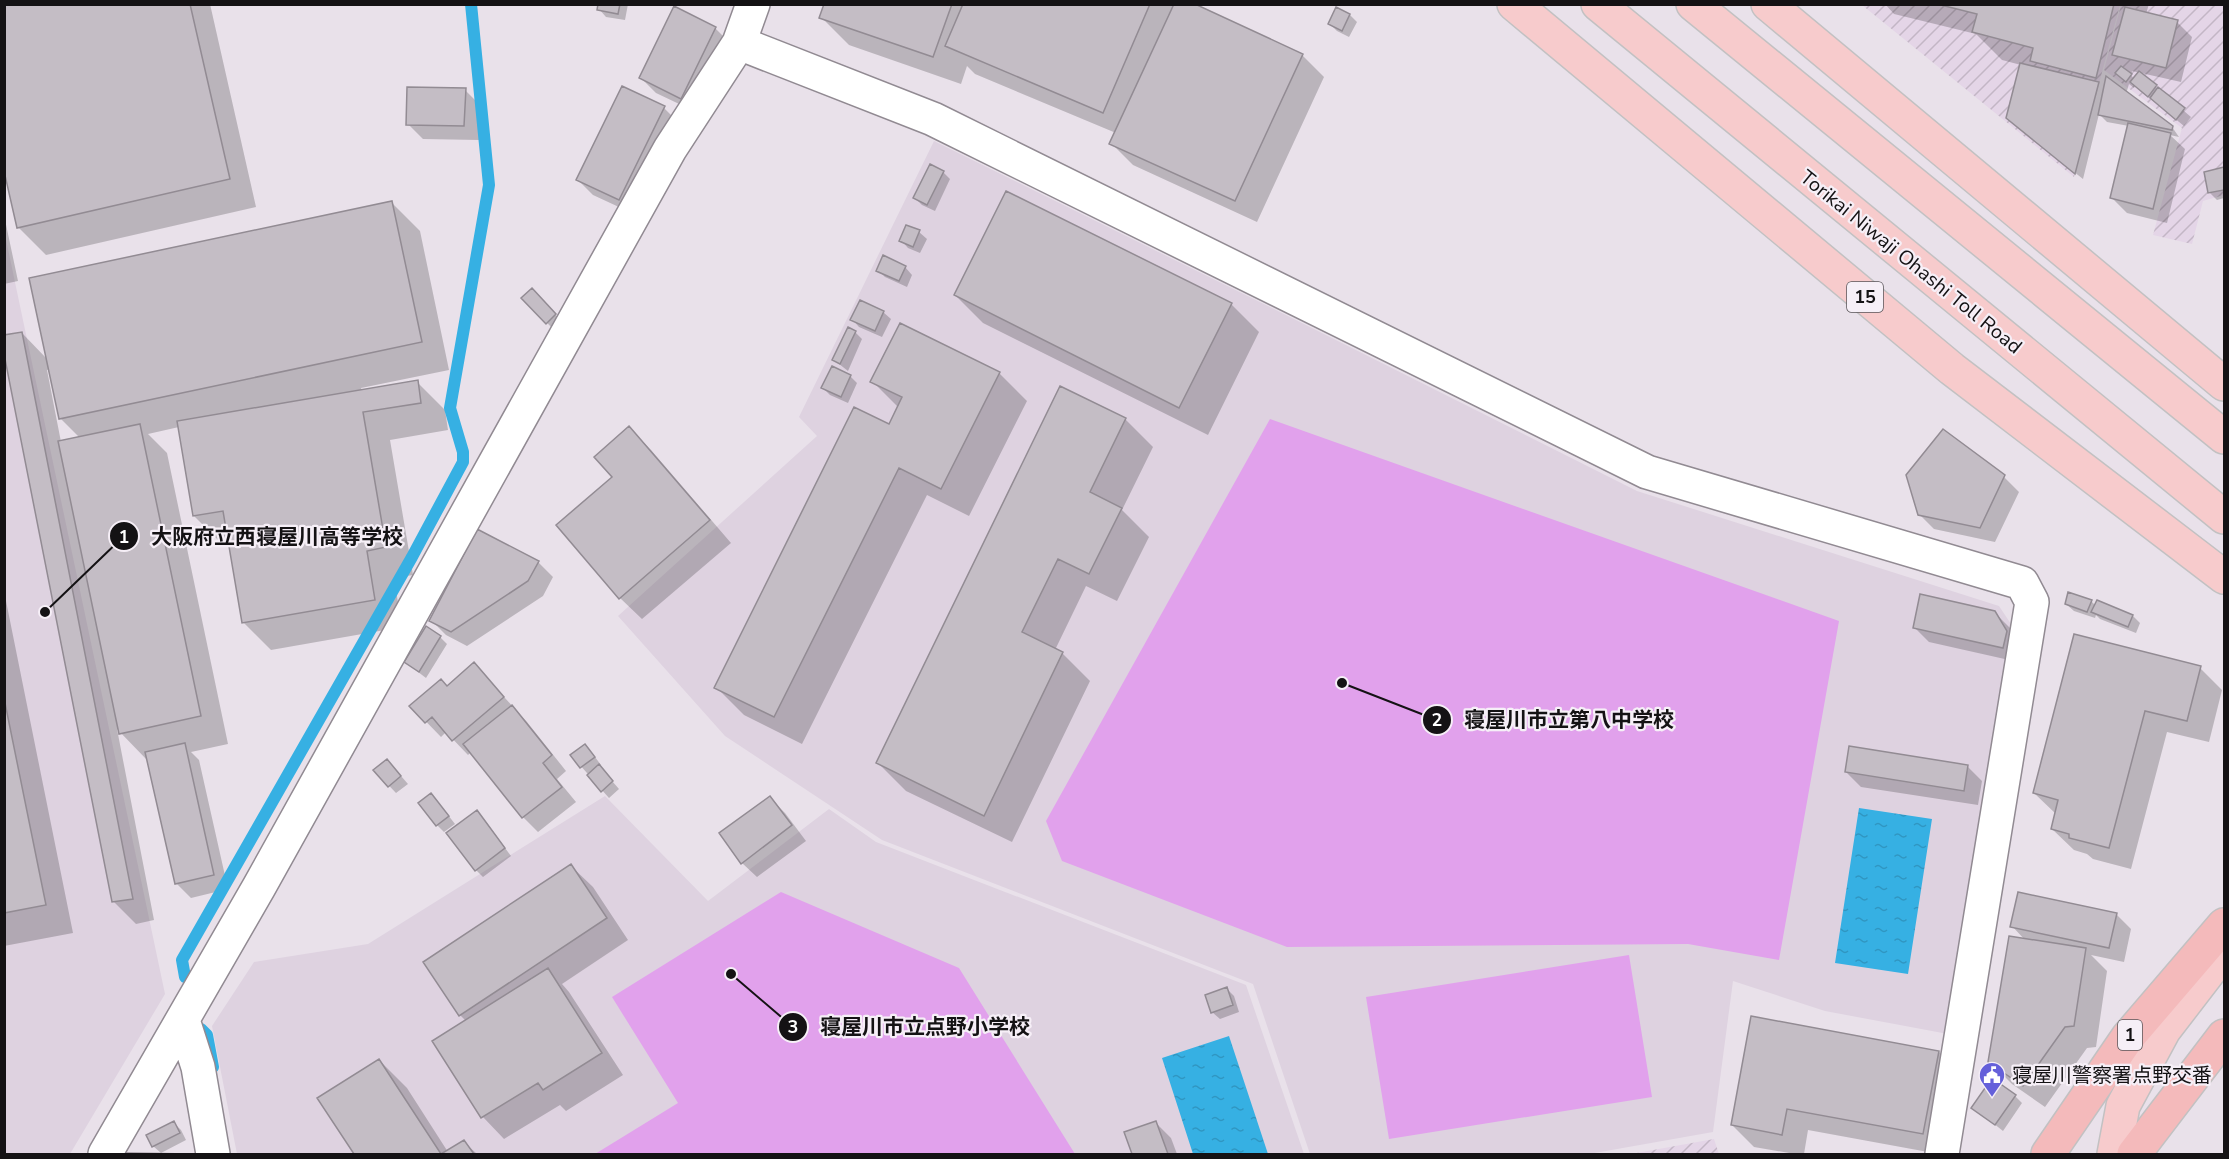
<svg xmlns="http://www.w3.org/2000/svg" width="2229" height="1159" font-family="'Nunito Sans','Noto Sans JP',sans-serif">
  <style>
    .industrial { fill: url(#industrial-furrows) }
    .built { fill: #ded2e0 }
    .pitch { fill: #e1a1ec }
    .water { fill: url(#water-ripples) }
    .shadow { fill: #0003; fill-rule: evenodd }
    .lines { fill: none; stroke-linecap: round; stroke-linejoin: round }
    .stream { stroke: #36b0e3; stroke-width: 12 }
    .building { fill: #c4bdc5; stroke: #928b93; stroke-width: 1.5 }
    .minor-casing { stroke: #918a92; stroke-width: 36 }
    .primary-casing { stroke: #c2c1c2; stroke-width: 36 }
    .trunk-casing { stroke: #c2c1c2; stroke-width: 36 }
    .minor { stroke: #fff; stroke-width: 33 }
    .primary { stroke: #f7cbcc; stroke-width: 33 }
    .trunk { stroke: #f4babb; stroke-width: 33 }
    .labels { text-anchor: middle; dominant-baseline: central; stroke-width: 4.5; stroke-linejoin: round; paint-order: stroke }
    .shield { fill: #f6eff7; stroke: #585458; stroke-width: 1.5 }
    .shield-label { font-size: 18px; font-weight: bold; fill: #141214 }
    .street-label { font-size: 20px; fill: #141214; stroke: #f6eff7 }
    .poi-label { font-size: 20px; fill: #141214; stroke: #f6eff7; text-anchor: start }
    .leader { fill: none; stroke: #141214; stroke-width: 2 }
    .callout-dot { fill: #141214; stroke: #f6eff7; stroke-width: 2 }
    .mark-label { font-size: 18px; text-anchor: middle; font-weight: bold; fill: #fff }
    .callout-label { font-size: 21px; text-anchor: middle; font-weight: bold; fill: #141214; stroke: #f6eff7; stroke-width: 4.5; stroke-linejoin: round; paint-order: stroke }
  </style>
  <defs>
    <pattern id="industrial-furrows" width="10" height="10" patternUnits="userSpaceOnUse" patternTransform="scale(1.5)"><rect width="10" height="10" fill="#e4d5e7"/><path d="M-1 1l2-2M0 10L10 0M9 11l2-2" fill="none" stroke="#c3b6c5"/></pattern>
    <pattern id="water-ripples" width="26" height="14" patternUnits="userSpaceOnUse" patternTransform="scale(1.5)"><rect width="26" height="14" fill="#36b0e3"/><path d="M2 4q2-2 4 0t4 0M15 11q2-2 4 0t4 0" fill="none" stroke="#2f96c2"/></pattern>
  </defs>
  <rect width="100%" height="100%" fill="#e9e1ea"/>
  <!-- industrial -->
  <path class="industrial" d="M1862,5H2120L2074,177Z
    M2121,5H2224V195L2203,201L2192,244L2153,235L2182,128L2104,70Z
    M1714,1139L1719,1154H1631Z"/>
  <!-- built -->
  <path class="built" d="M934,141L1292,318L1637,491L1999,606L2015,630L1948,1034L1825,1011L1733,981L1713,1132L1589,1154H1310L1253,984L882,840L725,736L618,616L817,436L799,417Z
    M4,230L165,994L70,1154H5Z
    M605,796L708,901L829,809L876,842L1246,985L1304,1154H237L212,1026L254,962L368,944Z"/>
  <!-- pitch -->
  <path class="pitch" d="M1270,419L1839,621L1779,960L1688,944L1287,947L1062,861L1046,821Z
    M781,892L959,968L1075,1154H595L678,1103L612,997Z
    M1629,955L1652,1097L1389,1139L1366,997Z"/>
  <!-- water -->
  <path class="water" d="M1859,808L1932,819L1908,974L1835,963Z
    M1229,1036L1268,1154H1193L1162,1058Z"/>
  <!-- shadow -->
  <path class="shadow" d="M4,4H210L256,207L46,255L18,227Z
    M599,4H628L625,20L606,17L599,9Z
    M825,4H1192L1303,56L1324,77L1257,222L1133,165L1111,143L1116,133L975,74L967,66L961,84L849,45L821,17Z
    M1885,4H2149L2146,14L2177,22L2192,37L2181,82L2132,71L2131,75L2134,79L2156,87L2191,117L2184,126L2135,86L2134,88L2129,84L2126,94L2172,127L2179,137L2170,135L2185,149L2167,223L2127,213L2112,198L2129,126L2107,122L2099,114L2083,179L2015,125L2021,65L2002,60L1976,34L1894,14Z
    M1337,9L1350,15L1357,22L1349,37L1337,31L1330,24Z
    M715,28L730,43L696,112L656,93L641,78Z
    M465,90L480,105L479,140L423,139L408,124Z
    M664,108L679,123L634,214L593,195L578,180Z
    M2224,169V198L2217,200L2210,193L2206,173Z
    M943,172L950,179L935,211L922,205L915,198Z
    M392,203L420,231L449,370L361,388L362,391L417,382L445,410L448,430L390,440L413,575L394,578L402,627L271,650L243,622L230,542L222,544L194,516L179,427L148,434L167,453L228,744L191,752L199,760L228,889L191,898L176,883L148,761L117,729L154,920L136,924L114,902L22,333L47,359ZM50,369L60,418L80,438L61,442L47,370Z
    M4,215L18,281L4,284Z
    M907,227L919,232L927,239L920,253L908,248L901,240Z
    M905,267L912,275L907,287L885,277L878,270Z
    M532,290L562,322L554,330L523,298Z
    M955,295L1231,304L1259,332L1208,435L983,323Z
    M883,312L891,319L882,337L859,327L852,319Z
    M855,332L862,339L848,371L834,360Z
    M999,373L1027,401L969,516L927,495L802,744L744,715L716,687L890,426L899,408L872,381Z
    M850,376L857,383L848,403L830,395L823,388Z
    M1125,419L1153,447L1122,510L1149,537L1117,601L1086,586L1055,650L1062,653L1090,681L1012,842L906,791L878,763Z
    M629,428L651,450L731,543L642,619L620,598L614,477Z
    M2004,477L2019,492L1995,542L1934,529L1919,514Z
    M538,562L553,577L543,596L467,646L446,635L431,620Z
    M4,591L73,933L4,946Z
    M2091,601L2096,606L2133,616L2140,623L2136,633L2100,619L2096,615L2095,618L2074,611L2066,604Z
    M1994,612L2010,628L2022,648L2018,662L1929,642L1914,627Z
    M440,637L447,644L426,678L405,662Z
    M474,664L527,722L566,771L557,779L576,802L538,832L523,817L471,752L468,755L446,732L441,737L411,706L447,687Z
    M2200,668L2222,690L2209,742L2167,732L2131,869L2093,859L2087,854L2074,850L2052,829L2056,814L2034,793Z
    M592,753L601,765L599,766L619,789L609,798L572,756Z
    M1967,766L1982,781L1978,805L1861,787L1846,772Z
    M394,768L408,784L396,793L375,771Z
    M770,798L785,813L806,841L757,877L742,863Z
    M438,802L455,824L444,832L437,825Z
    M484,819L511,856L483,877L476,870Z
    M571,866L593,887L628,940L562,984L569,992L623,1075L566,1111L560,1105L504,1139L483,1117L434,1041L466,1021L460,1015Z
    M2116,914L2131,929L2124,962L2091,955L2107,971L2096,1047L2087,1048L2045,1107L2012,1084L1990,1062L2025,940L2012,926Z
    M1226,988L1234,996L1239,1012L1220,1019L1212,1012Z
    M1939,1052L1960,1074L1939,1154L1808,1130L1804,1154H1795L1754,1147L1732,1125Z
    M379,1060L407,1088L448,1152L464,1142L477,1154H356L319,1098Z
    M2015,1096L2022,1103L2003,1131L1973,1107Z
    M174,1123L181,1130L186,1140L161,1153L153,1146Z
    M1156,1123L1171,1138L1177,1154H1134L1126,1133Z"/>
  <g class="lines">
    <!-- stream -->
    <path class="stream" d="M185,977L182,960L412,557L463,462V452L450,408L489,185L471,4
      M201,1029L207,1035L213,1067"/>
  </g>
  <!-- building -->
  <path class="building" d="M4,4H190L230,179L17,228L4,171Z
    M598,4H620L618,14L597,10Z
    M824,4H952L933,57L819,18Z
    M963,4H1150L1103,113L945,46Z
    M1174,4H1195L1303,54L1235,201L1109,144Z
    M1937,4H2114L2096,78L2030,61L2033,48L1972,32L1977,14Z
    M674,6L716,27L681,99L639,78Z
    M1336,7L1350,14L1342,31L1328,24Z
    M2125,7L2178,20L2166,68L2112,55Z
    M2020,63L2099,82L2075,174L2006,118Z
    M2121,66L2132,74L2126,82L2115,73Z
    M2139,71L2157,85L2148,97L2130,82Z
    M2106,76L2173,126L2172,130L2098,115Z
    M622,86L665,106L619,200L576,180Z
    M407,87L466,88L464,126L406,125Z
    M2158,87L2185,108L2176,120L2150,98Z
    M2128,123L2171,133L2153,209L2110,198Z
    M930,164L944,171L927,205L913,198Z
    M2224,167V190L2208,193L2204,172Z
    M1006,191L1232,303L1179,408L954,295Z
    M392,201L422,342L59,419L29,278Z
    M906,225L920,230L913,247L899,241Z
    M883,255L906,266L899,281L876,271Z
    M532,288L556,314L546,324L521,298Z
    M860,300L884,311L875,331L850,320Z
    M900,323L1000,372L941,489L899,468L774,717L714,688L854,407L889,424L902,397L870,382Z
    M848,327L856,331L840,364L832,360Z
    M22,332L133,899L112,902L4,354V335Z
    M832,366L851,375L841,397L821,388Z
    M418,380L421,403L363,412L386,547L367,551L375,600L242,623L223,511L193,516L177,421Z
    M1060,386L1126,418L1090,492L1122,508L1089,574L1058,559L1022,632L1063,652L984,816L876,763Z
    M140,424L201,716L119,734L58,441Z
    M629,426L710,520L619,599L556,525L612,477L594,457Z
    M1943,429L2005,475L1980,528L1918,515L1906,475Z
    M477,529L539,561L528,581L451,632L429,621Z
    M2068,592L2092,600L2087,612L2065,604Z
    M1920,594L1995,611L2007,631L2003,648L1913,628Z
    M2097,600L2133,615L2128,627L2091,612Z
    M426,626L441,636L419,672L404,662Z
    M2074,634L2201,666L2187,721L2145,711L2109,848L2069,838V834L2051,829L2058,800L2033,793Z
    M474,662L504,697L452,741L432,717L425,723L409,706L441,679L447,686Z
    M4,698L46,905L4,913Z
    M512,705L552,755L543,763L562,787L522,818L463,744Z
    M185,743L214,875L175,884L145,752Z
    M585,744L595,757L580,768L570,755Z
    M1849,746L1968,765L1964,791L1845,772Z
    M387,759L401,776L388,787L373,770Z
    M599,764L613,781L601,792L587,775Z
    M431,793L449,816L436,826L418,803Z
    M770,796L792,825L741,864L719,833Z
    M477,810L505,848L475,871L446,833Z
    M571,864L607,918L459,1016L423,962Z
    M2018,892L2117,913L2109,948L2010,927Z
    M2009,936L2086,948L2074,1026L2065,1027L2023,1086L1988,1062Z
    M548,968L602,1053L543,1090L538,1083L481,1118L432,1041Z
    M1227,987L1233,1005L1211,1013L1205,995Z
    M1751,1016L1939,1051L1923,1134L1787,1109L1782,1135L1731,1125Z
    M379,1059L441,1154L464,1140L474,1154H354L317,1098Z
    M1992,1078L2016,1095L1995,1125L1971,1108Z
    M174,1121L180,1133L152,1147L146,1135Z
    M1156,1121L1168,1154H1132L1124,1132Z
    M124,1153L193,1154H194H124Z"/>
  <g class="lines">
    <!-- minor casing -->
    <g class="minor-casing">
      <path id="minor" d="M739,43L933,119L1647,472L2022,583L2032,602L1942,1154
        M183,1020L198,1067L213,1154
        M105,1154L259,887L670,149L739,43L753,4"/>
    </g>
    <!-- primary casing -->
    <g class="primary-casing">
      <path id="primary" d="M1514,4L1952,369L2224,577
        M1598,4L2224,517
        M1693,4L2224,437
        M1768,4L2224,384
        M2114,1154L2123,1106L2164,1030L2224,952"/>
    </g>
    <!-- trunk casing -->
    <g class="trunk-casing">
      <path id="trunk" d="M2048,1154L2128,1037L2224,925
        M2134,1154L2224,1036"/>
    </g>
    <!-- minor -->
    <use href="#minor" class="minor"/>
    <!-- primary -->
    <use href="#primary" class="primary"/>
    <!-- trunk -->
    <use href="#trunk" class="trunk"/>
  </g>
  <!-- icons -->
  <defs>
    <g id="civic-pin" transform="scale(1.35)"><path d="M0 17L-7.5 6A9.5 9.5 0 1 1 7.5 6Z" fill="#6560da" stroke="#f6eff7"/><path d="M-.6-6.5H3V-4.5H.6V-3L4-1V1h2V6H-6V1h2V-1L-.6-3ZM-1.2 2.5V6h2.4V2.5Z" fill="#fff"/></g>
  </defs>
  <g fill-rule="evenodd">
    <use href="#civic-pin" x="1992" y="1075"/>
  </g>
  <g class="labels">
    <!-- shield labels -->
    <g class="shield">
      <rect x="1847" y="282" width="36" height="30" rx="4.5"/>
      <rect x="2118" y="1020" width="24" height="30" rx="4.5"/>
    </g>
    <g class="shield-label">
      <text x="1865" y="297">15</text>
      <text x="2130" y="1035">1</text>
    </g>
    <!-- street labels -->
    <g class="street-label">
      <text transform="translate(1911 262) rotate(39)">Torikai Niwaji Ohashi Toll Road</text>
    </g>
    <!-- poi labels -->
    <g class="poi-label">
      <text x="2012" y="1075">寝屋川警察署点野交番</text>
    </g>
  </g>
  <!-- callouts -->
  <path class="leader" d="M45 612L124 536M1342 683L1437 720M731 974L793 1027"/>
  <g class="callout-dot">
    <circle cx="45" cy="612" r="6"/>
    <circle cx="1342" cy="683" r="6"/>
    <circle cx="731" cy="974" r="6"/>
    <circle cx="124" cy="536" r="15"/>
    <circle cx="1437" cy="720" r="15"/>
    <circle cx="793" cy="1027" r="15"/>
  </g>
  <g class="mark-label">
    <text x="124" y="543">1</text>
    <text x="1437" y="726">2</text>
    <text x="793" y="1033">3</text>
  </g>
  <g class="callout-label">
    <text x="277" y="544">大阪府立西寝屋川高等学校</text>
    <text x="1569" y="727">寝屋川市立第八中学校</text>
    <text x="925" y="1034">寝屋川市立点野小学校</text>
  </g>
  <!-- border -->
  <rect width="2229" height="1159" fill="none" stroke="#141214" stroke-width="12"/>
</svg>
